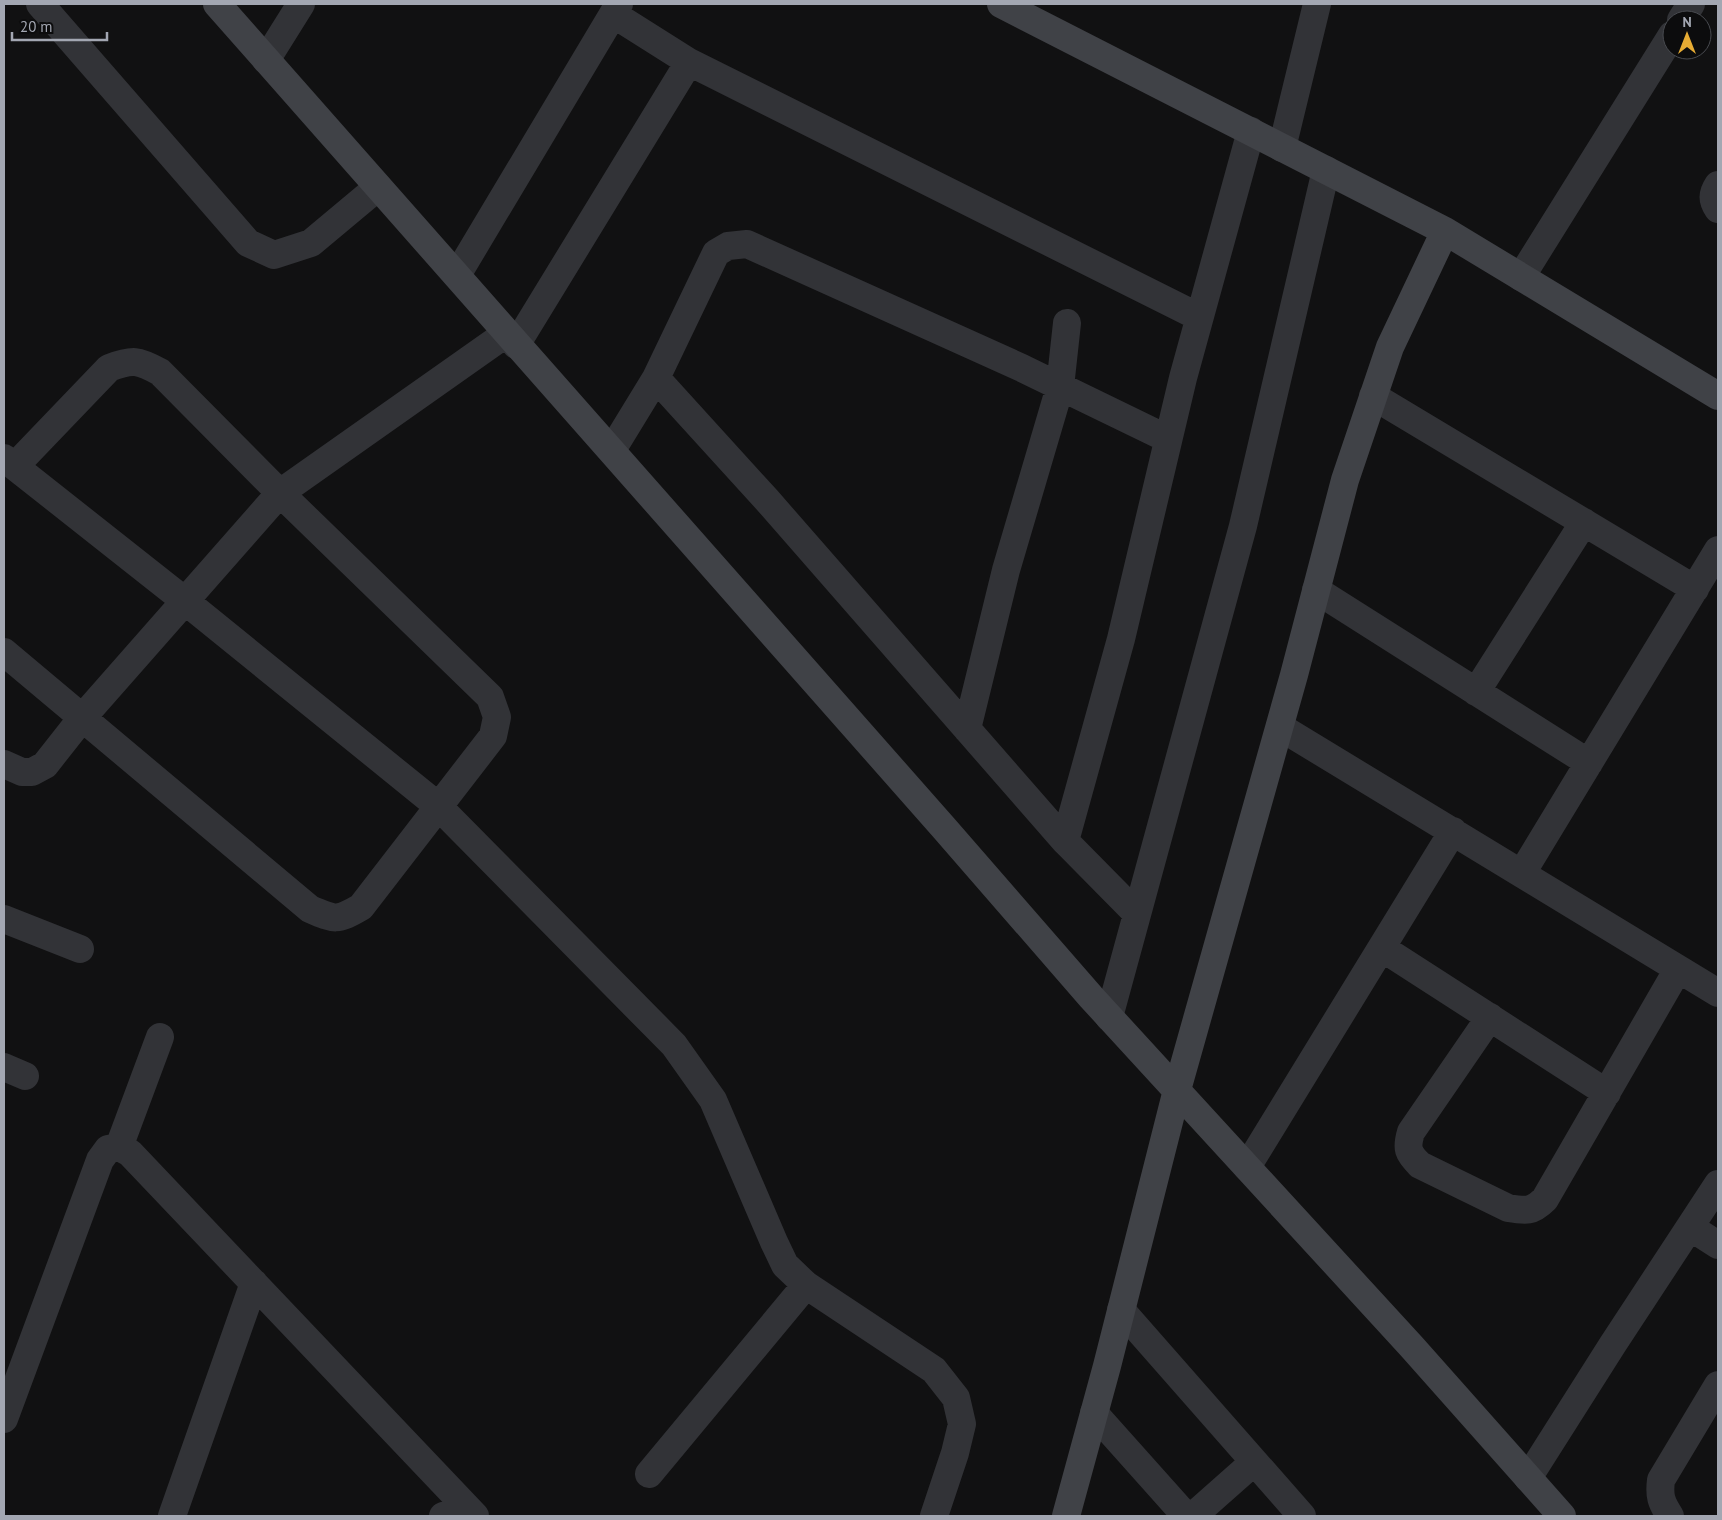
<svg xmlns="http://www.w3.org/2000/svg" width="1722" height="1520" font-family="'PT Sans',sans-serif">
  <style>
    .lines { fill: none; stroke-linecap: round; stroke-linejoin: round }
    .street { stroke: #323337; stroke-width: 28 }
    .secondary { stroke: #404247; stroke-width: 28 }
  </style>
  <rect width="100%" height="100%" fill="#111112"/>
  <g class="lines">
    <!-- street -->
    <path class="street" d="M40,4L248,243L274,255L311,243L378,187
      M613,14L689,62L1199,317
      M1681,20L1691,4
      M266,60L301,4
      M1282,148L1317,4
      M1718,185C1712,194 1712,200 1718,209
      M457,275L619,4
      M1521,277L1672,35
      M516,345L689,62
      M656,378L767,500L1065,841L1137,914
      M1373,396L1695,589
      M612,450L656,378L716,253L728,246L747,244L1022,368L1168,439
      M4,458L185,601L438,806L674,1045L713,1100L774,1242L785,1265L806,1285L934,1370L956,1398L962,1424L955,1453L934,1516
      M1316,590L1589,763
      M4,652L310,909C335,920 337,921 361,907L493,736L497,717L490,697L280,493L507,333
      M1476,692L1584,522
      M1280,727L1718,993
      M967,729L1006,570L1060,387L1067,323
      M4,764L22,772H32L45,765L82,718L280,493L160,372C138,360 133,359 109,368L15,466
      M1065,841L1121,639L1183,378L1251,131
      M1522,873L1718,550
      M4,919L80,949
      M1382,948L1607,1093
      M1109,1017L1243,526L1326,170
      M1490,1017L1411,1132C1406,1149 1408,1153 1420,1165L1508,1208C1526,1211 1532,1212 1545,1199L1678,969
      M4,1067L25,1076
      M119,1147L160,1037
      M1247,1167L1453,831
      M1690,1227L1718,1245
      M1121,1310L1302,1516
      M1094,1413L1186,1516
      M4,1419L100,1160L108,1149L119,1147L130,1153L475,1516
      M649,1474L806,1285
      M1528,1478L1613,1344L1718,1184
      M172,1516L254,1283
      M443,1516L467,1508
      M1193,1516L1254,1462
      M1670,1516C1661,1502 1659,1496 1661,1480L1718,1385"/>
    <!-- secondary -->
    <path class="secondary" d="M217,4L944,828L1091,997L1412,1347L1562,1516
      M1001,4L1445,231L1718,396
      M1066,1516L1107,1366L1177,1090L1294,675L1345,480L1390,347L1445,231"/>
  </g>
  <!-- border -->
  <rect width="1722" height="1520" fill="none" stroke="#a3a7b2" stroke-width="10"/>
  <!-- north arrow -->
  <g transform="translate(1687 35)"><circle r="24" fill="#0c0c0d" stroke="#484a4f"/>
  <path d="M0-4L9 19L0 12L-9 19Z" fill="#e7ac34"/>
  <text y="-8" font-size="14" font-weight="bold" text-anchor="middle" fill="#a3a7b2">N</text>
  </g>
  <!-- scale -->
  <path d="M12 32v8h95v-8" fill="none" stroke="#a3a7b2" stroke-width="2.5"/>
  <text x="20" y="32" font-size="15" fill="#a3a7b2" stroke="#0c0c0d" stroke-width="4" paint-order="stroke">20 m</text>
</svg>
